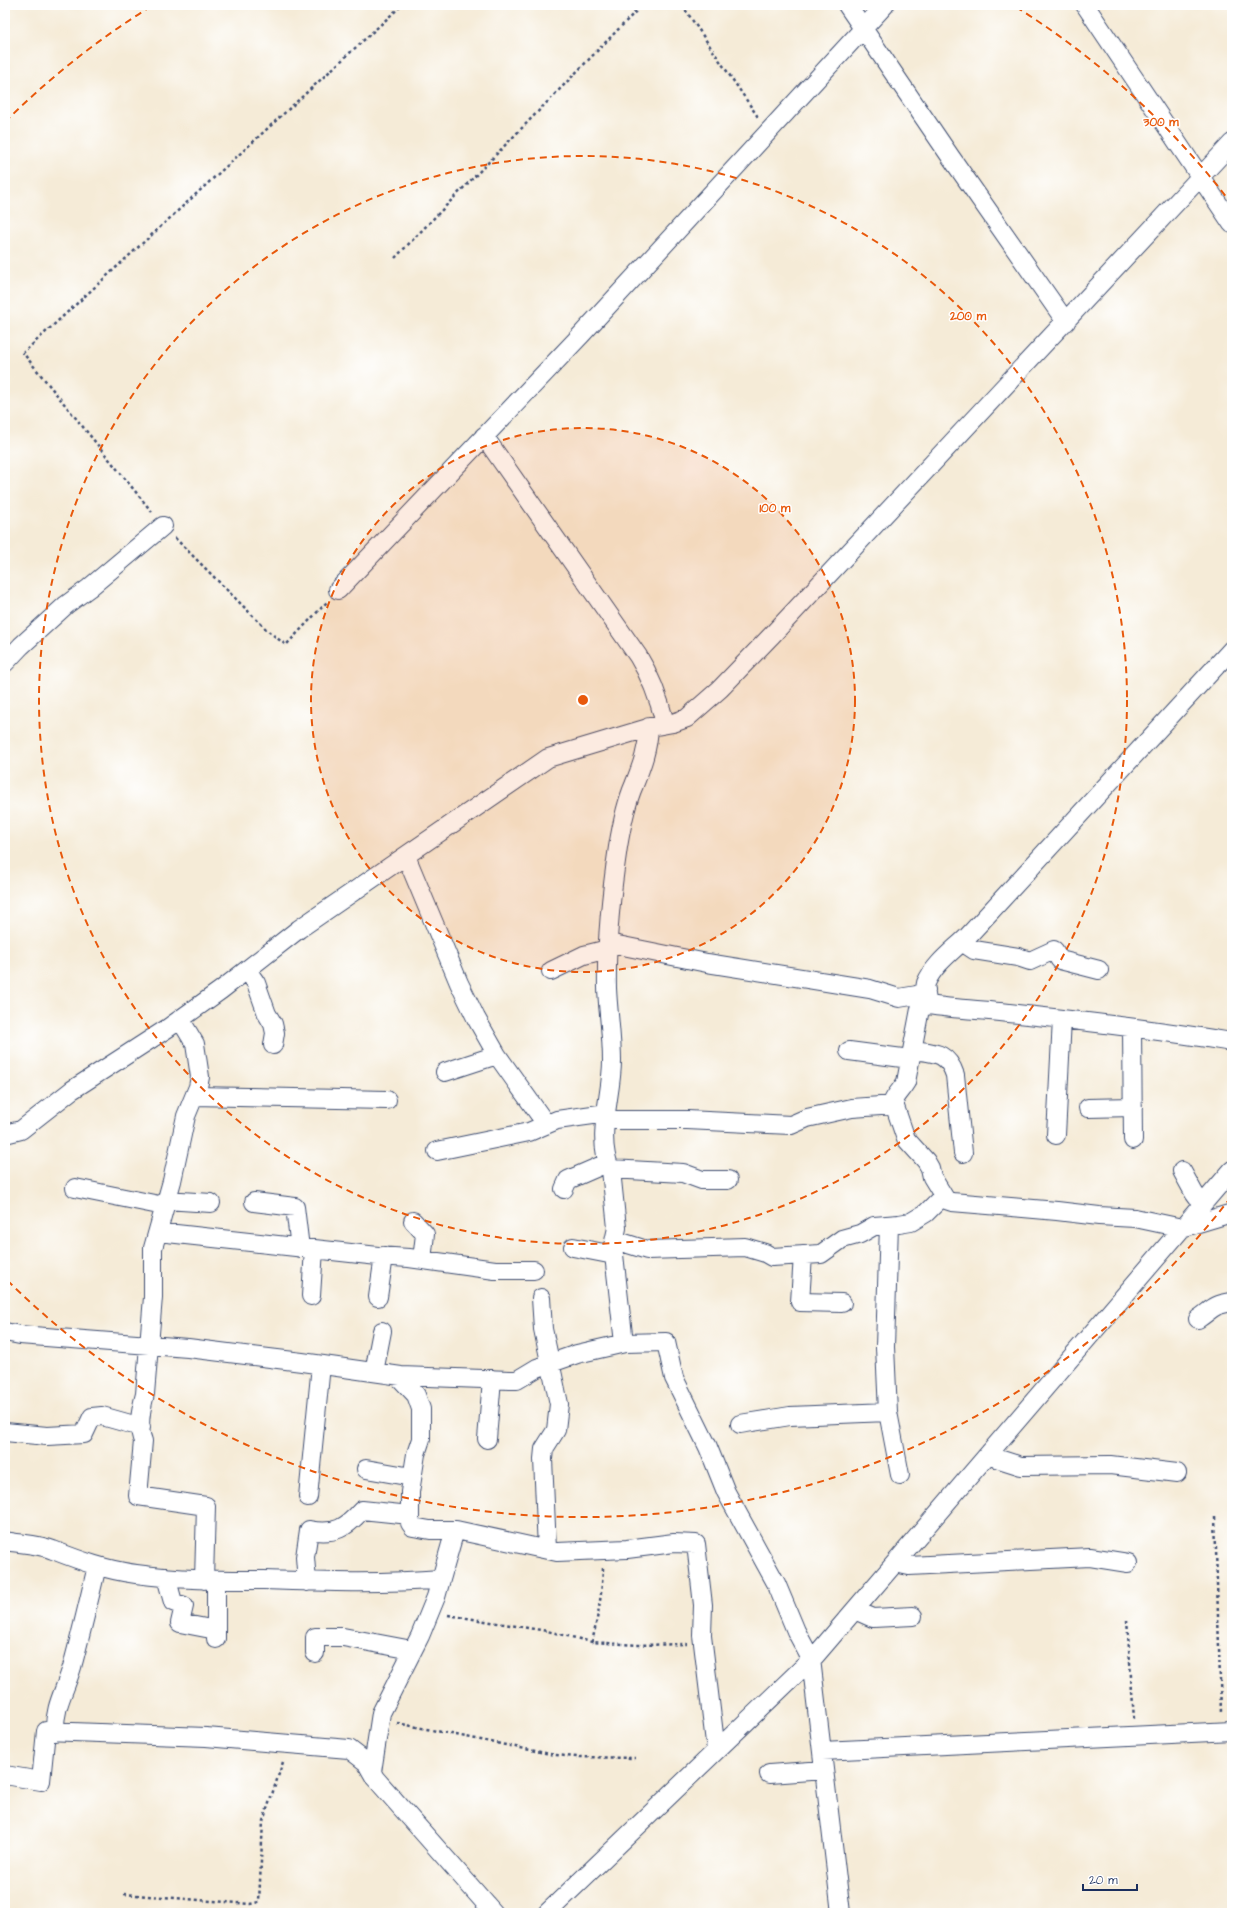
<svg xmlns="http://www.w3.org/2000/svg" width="1237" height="1918" font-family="'Architects Daughter',sans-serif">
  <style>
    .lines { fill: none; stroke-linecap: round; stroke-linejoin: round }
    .minor-casing { stroke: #3c4b70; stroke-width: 20 }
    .path { stroke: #3c4b70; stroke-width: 2.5; stroke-dasharray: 3 3; stroke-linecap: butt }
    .minor { stroke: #fff; stroke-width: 18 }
    .ring { fill: none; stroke: #e8590c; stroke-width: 2; stroke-dasharray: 7 5 }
    .centre { fill: #e8590c; stroke: #fff; stroke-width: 2 }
    .ring-label { font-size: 12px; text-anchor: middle; font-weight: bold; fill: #e8590c; stroke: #fff; stroke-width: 3; stroke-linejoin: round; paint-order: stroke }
  </style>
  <rect width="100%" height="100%" fill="#fff"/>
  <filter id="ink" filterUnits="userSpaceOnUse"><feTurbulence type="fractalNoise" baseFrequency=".025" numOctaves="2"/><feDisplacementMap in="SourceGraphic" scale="8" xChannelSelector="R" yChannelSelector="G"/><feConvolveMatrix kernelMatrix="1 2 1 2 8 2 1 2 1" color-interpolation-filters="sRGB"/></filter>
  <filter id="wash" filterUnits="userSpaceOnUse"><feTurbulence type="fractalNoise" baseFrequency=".012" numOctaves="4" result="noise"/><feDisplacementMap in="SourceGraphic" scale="16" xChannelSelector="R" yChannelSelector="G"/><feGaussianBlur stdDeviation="0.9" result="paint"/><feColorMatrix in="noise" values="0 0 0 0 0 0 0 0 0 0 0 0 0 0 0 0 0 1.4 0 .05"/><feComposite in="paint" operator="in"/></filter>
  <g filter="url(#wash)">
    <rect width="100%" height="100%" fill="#f5ebd7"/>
  </g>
  <g filter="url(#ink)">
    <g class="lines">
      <!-- minor casing -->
      <g class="minor-casing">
        <path id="minor" d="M847,5L950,156L1066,322
          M1085,5L1232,224
          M484,436L638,656C651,677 659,699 665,723
          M338,590L581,335L885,5
          M1232,649L968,936C954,950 934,964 926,983C924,990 927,999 928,1005C955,1009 982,1010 1009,1013C1084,1021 1158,1030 1232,1042
          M5,663L21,646L66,605L89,588L163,526
          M406,856L459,983L476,1018L497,1055L546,1124
          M962,942L974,950L1018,957L1030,961L1054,950L1060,960L1099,970
          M608,943L707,963L870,989L899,998L917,995L926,990
          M247,970L256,983L267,1014L273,1024L275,1033L273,1045
          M551,971L584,955L608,949
          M928,1005L920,1009L906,1082C902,1089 896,1094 893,1101L906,1139L926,1161L930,1168L932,1177L946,1200L952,1202L1057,1211L1099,1216L1135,1218L1182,1228L1232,1213
          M180,1019L195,1044L200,1077L198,1087L186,1116L172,1181L153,1248V1297L145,1394C141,1409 137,1427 143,1441L138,1496L206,1506L204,1580
          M1132,1028L1133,1140
          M912,1050C934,1053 947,1051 955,1075L963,1153
          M849,1051L910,1059
          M445,1072L497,1055
          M195,1096L387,1100
          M1088,1108L1133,1107
          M606,1120H687L791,1125L807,1118L852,1108L895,1105
          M5,1134L21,1130L72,1090L168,1028L221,990L299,929L548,758L651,727L673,723L687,718L720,689L772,635L1232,143
          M1056,1135L1062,1019
          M437,1151L529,1132L557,1120L607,1113
          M611,1169L683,1173L702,1180H728
          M1182,1171L1194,1193L1202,1204
          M75,1188L164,1206
          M564,1189L568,1180L607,1163
          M166,1200L211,1203
          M254,1202L295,1207L300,1248
          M413,1221L425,1234L422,1260
          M889,1225L885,1347L888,1412L900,1475
          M158,1232L378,1256L409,1258L495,1270H534
          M615,1240L647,1250L745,1247L765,1253L772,1257L821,1254L842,1239L860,1234L874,1226L899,1224L911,1222L926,1213L943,1196
          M573,1247L614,1255
          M803,1255L800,1302L842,1303
          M311,1296L314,1249
          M378,1297L384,1256
          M541,1298L543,1329L559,1404L556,1430L544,1449L543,1459L547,1549
          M1198,1319C1213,1309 1212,1305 1232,1302
          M5,1332L20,1335L188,1348L302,1362L401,1376L510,1380H517L537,1368L577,1354L625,1343L666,1342L674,1378L681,1392L708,1447L726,1492L776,1583L796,1631L811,1659L841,1913
          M624,1343L613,1246L617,1228L611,1170C595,1138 612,1096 612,1061C612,1036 608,1012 607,988C606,940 611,894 618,847C621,829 627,801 634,785C642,765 648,749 649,727
          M374,1372L382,1331
          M398,1376L416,1395L421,1409V1439L416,1454L410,1492V1523L413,1527L430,1530H456L557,1552L627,1549L674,1543L696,1544L703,1605L702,1635L716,1751
          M740,1424L790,1416L888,1412
          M5,1432L47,1436L84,1434L92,1417L102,1416L141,1427
          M487,1439L492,1379
          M990,1452L999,1459L1021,1466L1110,1465L1177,1473
          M366,1469L412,1477
          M308,1497L321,1365
          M5,1541C20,1544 39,1544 53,1550C81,1561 106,1570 136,1574C178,1580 221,1580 263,1580C323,1582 382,1584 441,1579
          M895,1563L909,1566L1090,1557L1128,1563
          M166,1577L173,1602L184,1606L180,1623L216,1630
          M307,1582L305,1557L309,1530C335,1535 346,1528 362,1510L410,1515
          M855,1610L873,1618L913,1616
          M216,1639V1580
          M315,1653V1637H343L412,1650
          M55,1732C54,1706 65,1691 72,1667C81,1634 89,1600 97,1566
          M822,1751L1232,1731
          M372,1772L381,1713L420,1636L436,1597L455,1530
          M769,1774L824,1770
          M5,1775L41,1781L46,1731L206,1737L349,1749L366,1762L375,1778L494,1913
          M547,1913L816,1655L1232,1170"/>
      </g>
      <!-- path -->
      <path class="path" d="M682,5L758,117
        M395,258L642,5
        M152,512L23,353L402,5
        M175,538L268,631L286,645L327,602
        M1215,1517L1221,1713
        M448,1615L547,1631L592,1642L637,1645L687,1644
        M1127,1620L1134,1719
        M592,1642C598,1617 602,1593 603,1568
        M397,1723L555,1755L577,1757L636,1758
        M124,1894L250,1904L259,1902L263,1821L283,1762"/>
      <!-- minor -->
      <use href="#minor" class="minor"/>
    </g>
  </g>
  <!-- distance rings -->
  <circle cx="583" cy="700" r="272" fill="#e8590c" fill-opacity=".12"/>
  <g class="ring">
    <circle cx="583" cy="700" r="272"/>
    <circle cx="583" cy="700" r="544"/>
    <path d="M1231 1197A817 817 0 0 1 5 1278M5 122A817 817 0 0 1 150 7M1016 7A817 817 0 0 1 1231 203"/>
  </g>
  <circle cx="583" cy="700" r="6" class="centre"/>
  <g class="ring-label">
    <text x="1161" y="126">300 m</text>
    <text x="968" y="320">200 m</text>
    <text x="775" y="512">100 m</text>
  </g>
  <!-- margin -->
  <rect width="1237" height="1918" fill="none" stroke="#fff" stroke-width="20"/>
  <!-- scale -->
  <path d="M1083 1884v6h54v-6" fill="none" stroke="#1b2f5e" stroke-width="2"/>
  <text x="1089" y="1884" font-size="12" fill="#1b2f5e" stroke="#ffffff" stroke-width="3" paint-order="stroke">20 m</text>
</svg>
